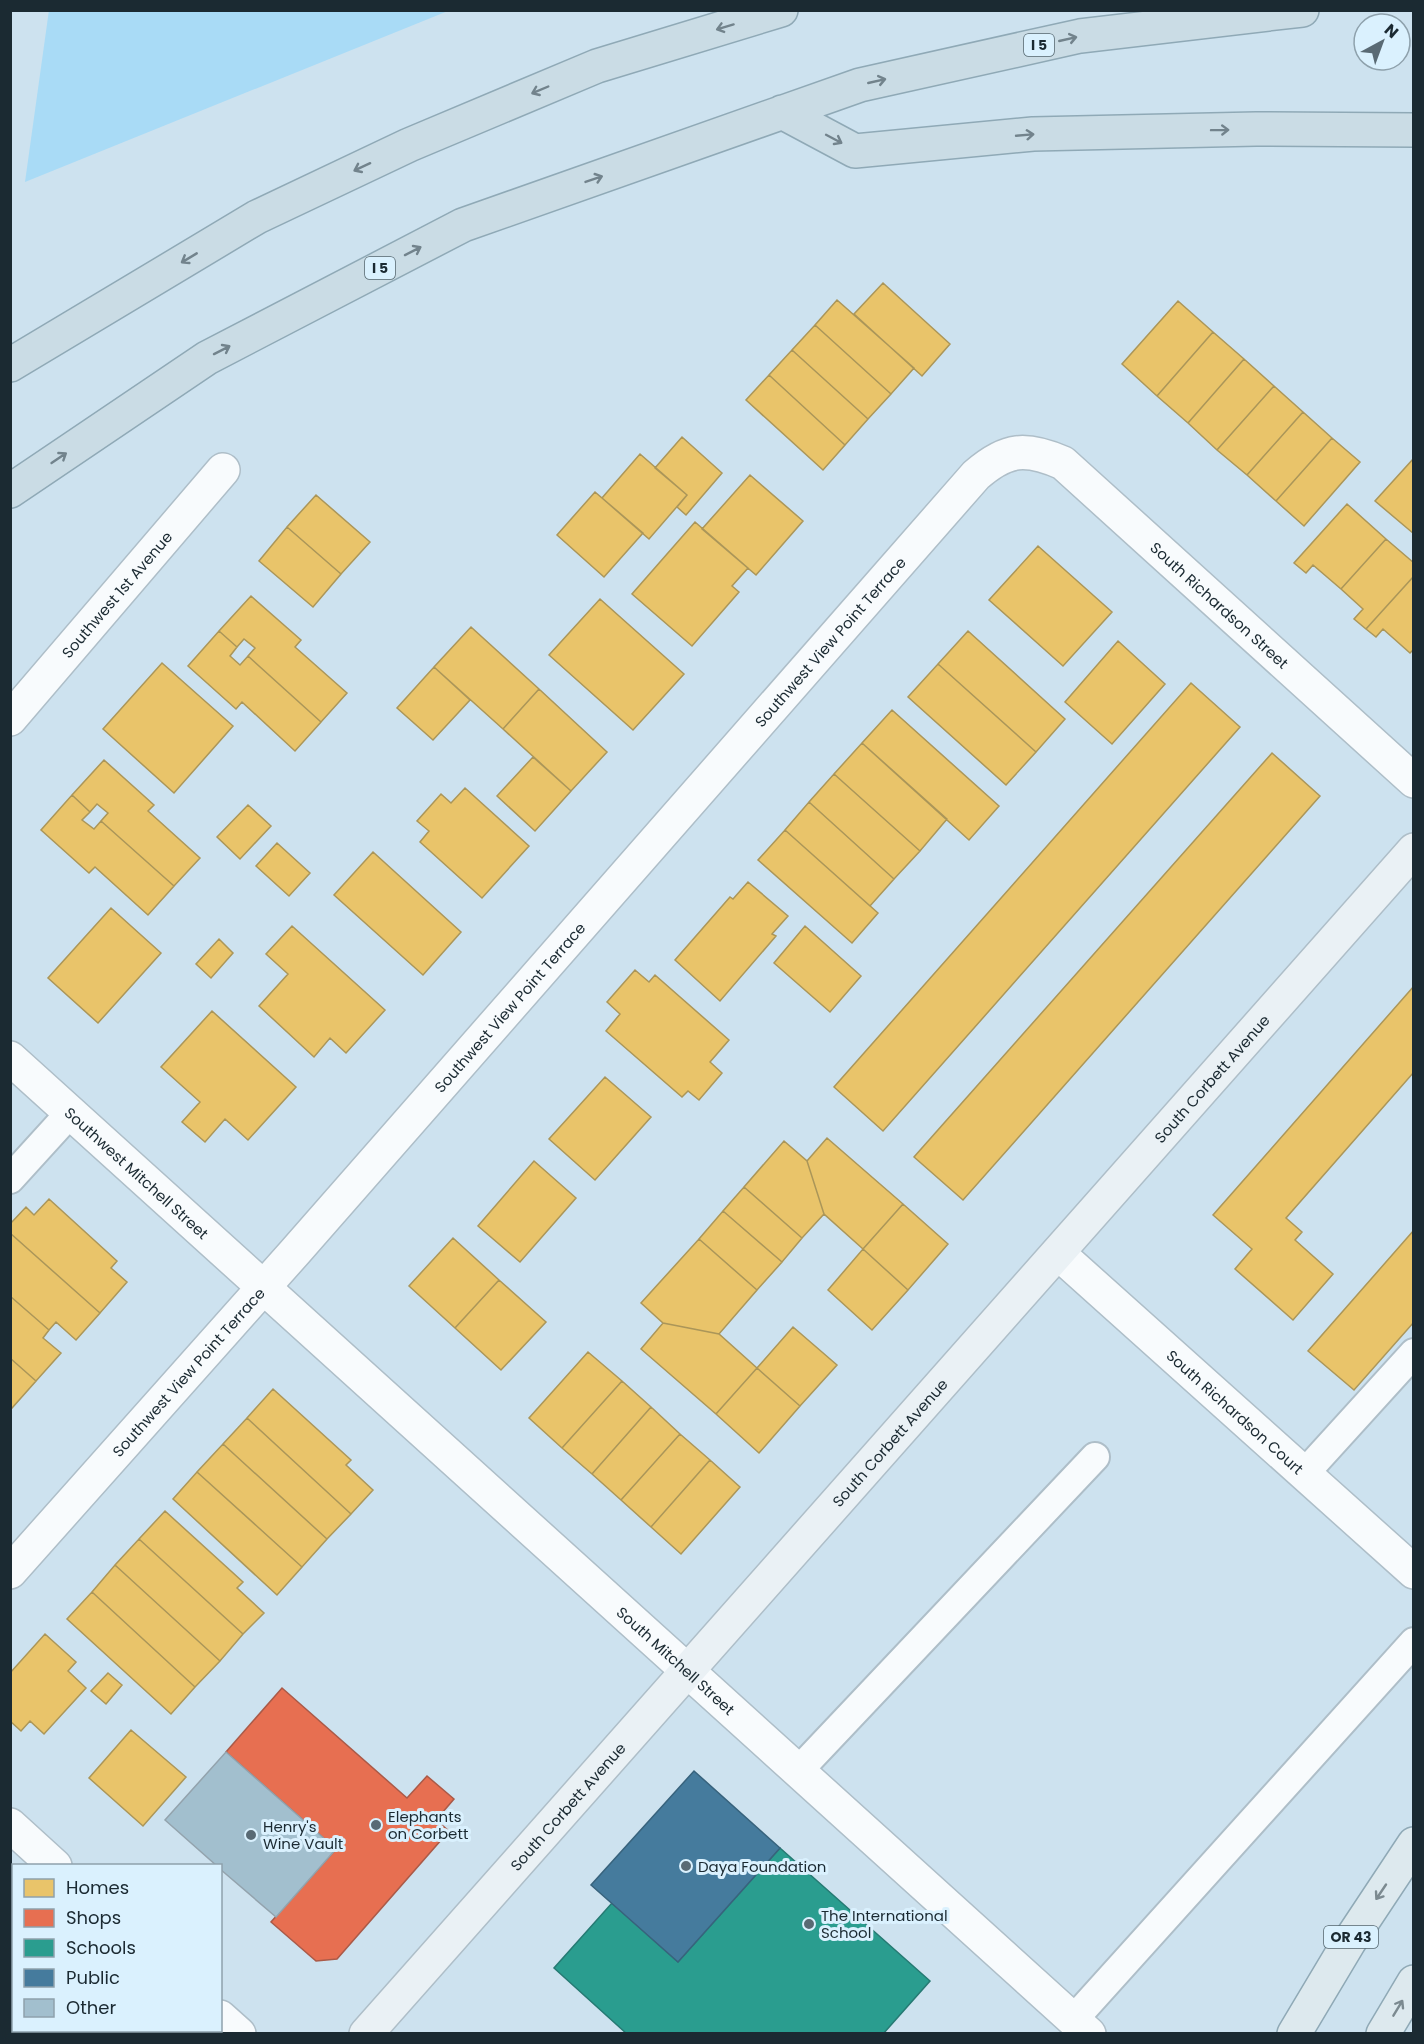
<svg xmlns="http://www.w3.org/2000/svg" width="1424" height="2044" font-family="Poppins,sans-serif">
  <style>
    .green { fill: #a9dbf6 }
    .homes { fill: #e9c46a; stroke: #ab9659; stroke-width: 1.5 }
    .shops { fill: #e76f51; stroke: #aa5a48; stroke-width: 1.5 }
    .schools { fill: #2a9d8f; stroke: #267a73; stroke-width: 1.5 }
    .public { fill: #457b9d; stroke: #38637d; stroke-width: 1.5 }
    .building { fill: #a2bfce; stroke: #93a3ad; stroke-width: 1.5 }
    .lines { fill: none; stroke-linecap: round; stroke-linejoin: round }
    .lane-casing { stroke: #aebec8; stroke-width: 32 }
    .street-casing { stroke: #aebec8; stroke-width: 36 }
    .secondary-casing { stroke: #aebec8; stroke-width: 36 }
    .primary-casing { stroke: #8fa9b6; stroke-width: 36 }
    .highway-casing { stroke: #8fa9b6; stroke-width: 36 }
    .lane { stroke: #f8fbfd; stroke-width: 28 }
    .street { stroke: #f8fbfd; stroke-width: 33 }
    .secondary { stroke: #eaf1f5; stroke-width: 33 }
    .primary { stroke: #dde9ee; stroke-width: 33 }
    .highway { stroke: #cadce5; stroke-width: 33 }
    .oneway { stroke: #72838c }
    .oneway2 { stroke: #7c8a90 }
    .poi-dot { fill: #596a74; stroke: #daf1fe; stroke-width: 2 }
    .labels { text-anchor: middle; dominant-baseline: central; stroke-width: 6; stroke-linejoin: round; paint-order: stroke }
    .shield { fill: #daf1fe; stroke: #54666f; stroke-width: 1.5 }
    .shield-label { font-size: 14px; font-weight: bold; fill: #1b2a32 }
    .street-label { font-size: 15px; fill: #1b2a32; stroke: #daf1fe }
    .poi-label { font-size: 15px; fill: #1b2a32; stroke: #daf1fe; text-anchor: start }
  </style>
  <rect width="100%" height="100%" fill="#cde2ef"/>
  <!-- green -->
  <path class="green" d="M49,10H448V11L25,182Z"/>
  <!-- homes -->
  <path class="homes" d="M883,283L950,344L922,376L854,314Z
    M837,300L914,368L891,394L815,325Z
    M1178,301L1213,332L1157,396L1122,364Z
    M815,325L891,394L868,419L792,350Z
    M1213,332L1244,359L1188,423L1157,396Z
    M792,350L868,419L845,445L769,375Z
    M1244,359L1274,386L1217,450L1188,423Z
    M769,375L845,445L823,470L746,400Z
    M1274,386L1303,412L1247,475L1217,450Z
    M1303,412L1332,438L1276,501L1247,475Z
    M682,437L722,473L686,515L677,507L687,495L655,468Z
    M1332,438L1360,462L1304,526L1276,501Z
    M640,454L687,495L649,539L602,498Z
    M1414,458V534L1375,501Z
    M750,475L803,521L756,575L702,529Z
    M595,492L643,533L604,577L557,535Z
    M316,495L370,542L341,574L287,527Z
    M1347,504L1386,539L1341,589L1313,565L1306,573L1294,563Z
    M695,522L748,568L732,586L739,592L692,646L632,594Z
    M287,527L341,574L313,607L259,561Z
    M1386,539L1414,563V576L1366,629L1354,619L1363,609L1341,589Z
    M1038,546L1112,612L1063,666L989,600Z
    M1414,576V649L1410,653L1383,629L1376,637L1366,629Z
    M251,596L301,640L295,647L347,693L321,722L248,656L255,648L244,639L237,647L219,631Z
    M600,599L684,674L633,730L549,655Z
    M471,627L539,689L503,729L434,667Z
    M219,631L237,647L230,656L240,665L248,656L321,722L295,751L242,702L236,709L188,666Z
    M968,631L1065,719L1036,752L938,664Z
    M1118,641L1165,684L1112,744L1065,702Z
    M162,663L233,726L174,793L103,729Z
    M938,664L1036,752L1006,785L908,697Z
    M434,667L470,700L433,740L397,708Z
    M1191,683L1240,727L883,1131L834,1087Z
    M539,689L607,752L571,791L503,729Z
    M892,710L999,806L969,840L862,743Z
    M862,743L947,819L920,851L834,774Z
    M1272,753L1320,796L963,1200L914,1157Z
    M533,757L571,791L535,831L497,796Z
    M104,760L154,805L148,811L200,858L174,886L101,821L108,813L97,804L90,812L72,795Z
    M834,774L920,851L894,879L809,802Z
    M465,788L529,846L482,898L420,842L429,831L417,821L441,794L451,803Z
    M72,795L90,812L82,820L94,829L101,821L174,886L148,915L95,867L89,873L41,830Z
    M809,802L894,879L870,906L785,830Z
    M248,805L271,826L240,859L217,837Z
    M785,830L878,913L852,943L758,860Z
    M277,843L310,873L289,896L256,866Z
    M373,852L461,932L423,975L334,895Z
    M748,882L788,916L772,934L776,936L720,1001L675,960L730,897L733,899Z
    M111,908L161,953L98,1023L48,978Z
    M292,926L385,1010L346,1053L330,1038L314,1057L259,1006L288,974L266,954Z
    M805,926L861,976L830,1012L774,963Z
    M219,939L233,953L211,978L196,964Z
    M635,970L649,982L655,975L729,1040L710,1062L722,1073L699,1100L688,1091L682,1097L606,1031L620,1014L607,1002Z
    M1414,986V1072L1286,1218L1302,1232L1295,1240L1333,1274L1293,1320L1235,1269L1252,1249L1213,1215Z
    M212,1011L296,1087L248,1140L225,1119L205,1142L182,1122L200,1102L161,1067Z
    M605,1077L651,1117L595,1180L549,1139Z
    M827,1138L903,1204L863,1249L824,1214L807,1161Z
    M784,1141L807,1161L824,1214L802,1238L744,1187Z
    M534,1161L576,1198L520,1262L478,1226Z
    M744,1187L802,1238L782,1262L723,1211Z
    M49,1199L117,1261L111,1268L127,1282L100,1313L10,1233V1224L26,1207L34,1215Z
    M903,1204L948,1244L908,1290L863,1249Z
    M723,1211L782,1262L757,1290L699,1239Z
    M1414,1230V1322L1354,1390L1308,1351Z
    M10,1233L100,1313L76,1340L56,1322L49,1330L10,1296Z
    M453,1238L499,1280L455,1328L409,1286Z
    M699,1239L757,1290L719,1334L663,1323L641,1303Z
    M863,1249L908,1290L872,1330L828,1290Z
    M499,1280L546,1322L501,1370L455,1328Z
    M10,1296L49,1330L43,1338L61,1353L36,1381L10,1358Z
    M663,1323L719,1334L757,1368L716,1414L641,1349Z
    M793,1327L837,1365L800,1406L757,1368Z
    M588,1352L622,1381L562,1448L529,1418Z
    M10,1358L36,1381L12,1408L10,1407Z
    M757,1368L800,1406L759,1453L716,1414Z
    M622,1381L651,1407L592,1474L562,1448Z
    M273,1389L351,1460L346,1465L373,1490L351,1514L247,1418Z
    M651,1407L680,1434L621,1500L592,1474Z
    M247,1418L351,1514L327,1539L223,1444Z
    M680,1434L710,1460L651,1527L621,1500Z
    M223,1444L327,1539L302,1567L197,1472Z
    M710,1460L740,1487L681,1554L651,1527Z
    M197,1472L302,1567L277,1595L173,1499Z
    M165,1511L243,1582L237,1588L264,1613L243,1634L139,1539Z
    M139,1539L243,1634L220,1661L115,1565Z
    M115,1565L220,1661L195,1687L92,1592Z
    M92,1592L195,1687L171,1714L67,1619Z
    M45,1634L76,1662L68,1671L86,1688L44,1734L30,1721L21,1731L10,1721V1673Z
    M108,1673L122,1685L106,1704L91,1691Z
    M131,1730L186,1777L143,1826L89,1778Z
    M14,2027V2030H94L97,2034H14L11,2030Z"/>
  <!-- shops -->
  <path class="shops" d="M282,1688L407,1798L427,1776L454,1799L436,1820L449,1831L337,1959L316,1961L271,1922L336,1849L226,1752Z"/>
  <!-- schools -->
  <path class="schools" d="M780,1848L930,1981L883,2034H627L554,1968L612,1903L678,1962Z"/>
  <!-- public -->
  <path class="public" d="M694,1771L780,1848L678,1962L591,1885Z"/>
  <!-- building -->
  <path class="building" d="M226,1752L336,1849L276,1917L220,1869V1866H217L165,1820Z"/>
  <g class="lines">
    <!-- lane casing -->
    <g class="lane-casing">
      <path id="lane" d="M10,1179L71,1112
        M1304,1474L1414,1353
        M800,1769L1095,1457
        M1074,2019L1414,1642"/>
    </g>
    <!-- street casing -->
    <g class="street-casing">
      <g id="street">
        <path id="s1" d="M10,719L223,470"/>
        <path id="s2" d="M10,1058L1089,2034"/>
        <path id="s3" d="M1058,1253L1414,1572"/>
        <path id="s4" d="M10,1572L295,1252L976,475C1007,448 1026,447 1063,463L1414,781"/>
        <path d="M10,1825L55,1866"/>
        <path d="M220,2017L239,2034"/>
      </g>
    </g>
    <!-- secondary casing -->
    <g class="secondary-casing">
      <g id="secondary">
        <path id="s5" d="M366,2034L1414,850"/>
      </g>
    </g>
    <!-- primary casing -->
    <g class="primary-casing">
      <path id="primary" d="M1294,2034L1349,1942L1414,1844
        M1383,2034L1414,1982"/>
    </g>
    <!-- highway casing -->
    <g class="highway-casing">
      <path id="highway" d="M782,112L855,151L1033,134L1256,129L1414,130
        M10,365L257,217L409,145L597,66L781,10
        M10,491L207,358L463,225L860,85L1080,36L1302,10"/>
    </g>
    <!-- lane -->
    <use href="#lane" class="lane"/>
    <!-- street -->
    <use href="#street" class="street"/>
    <!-- secondary -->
    <use href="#secondary" class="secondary"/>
    <!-- primary -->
    <use href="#primary" class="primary"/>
    <!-- highway -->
    <use href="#highway" class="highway"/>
  </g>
  <!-- one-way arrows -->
  <defs><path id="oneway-shaft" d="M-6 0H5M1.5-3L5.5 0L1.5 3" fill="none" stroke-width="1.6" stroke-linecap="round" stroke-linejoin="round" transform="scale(1.5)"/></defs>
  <g class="oneway">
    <use href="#oneway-shaft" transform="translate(725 27) rotate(163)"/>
    <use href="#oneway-shaft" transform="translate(1068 39) rotate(-13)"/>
    <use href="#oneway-shaft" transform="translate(877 81) rotate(-13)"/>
    <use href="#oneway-shaft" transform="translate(540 90) rotate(157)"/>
    <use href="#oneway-shaft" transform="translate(1220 130) rotate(-1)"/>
    <use href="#oneway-shaft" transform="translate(1025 135) rotate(-5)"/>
    <use href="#oneway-shaft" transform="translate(834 139) rotate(28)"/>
    <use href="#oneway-shaft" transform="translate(362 167) rotate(155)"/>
    <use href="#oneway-shaft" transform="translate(594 179) rotate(-19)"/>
    <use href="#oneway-shaft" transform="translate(413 251) rotate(-27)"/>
    <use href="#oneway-shaft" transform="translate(189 258) rotate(149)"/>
    <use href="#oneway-shaft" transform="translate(222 350) rotate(-27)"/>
    <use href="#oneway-shaft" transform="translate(59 458) rotate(-34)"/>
  </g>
  <g class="oneway2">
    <use href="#oneway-shaft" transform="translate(1381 1892) rotate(124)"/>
    <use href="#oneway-shaft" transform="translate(1398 2008) rotate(-59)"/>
  </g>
  <!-- markers -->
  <g class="poi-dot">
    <circle cx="376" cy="1825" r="6"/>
    <circle cx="251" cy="1835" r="6"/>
    <circle cx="686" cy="1866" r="6"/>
    <circle cx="809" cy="1924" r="6"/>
  </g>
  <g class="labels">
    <!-- shield labels -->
    <g class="shield">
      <rect x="1024" y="34" width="30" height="22" rx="4.5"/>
      <rect x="365" y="257" width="30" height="22" rx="4.5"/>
      <rect x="1324" y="1926" width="54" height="22" rx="4.5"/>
    </g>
    <g class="shield-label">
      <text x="1039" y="45">I 5</text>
      <text x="380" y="268">I 5</text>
      <text x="1351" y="1937">OR 43</text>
    </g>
    <!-- street labels -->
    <g class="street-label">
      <text stroke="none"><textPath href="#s1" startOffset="164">Southwest 1st Avenue</textPath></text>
      <text stroke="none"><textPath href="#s4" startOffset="1768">South Richardson Street</textPath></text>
      <text stroke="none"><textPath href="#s4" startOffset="1240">Southwest View Point Terrace</textPath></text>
      <text stroke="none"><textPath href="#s4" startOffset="754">Southwest View Point Terrace</textPath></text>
      <text stroke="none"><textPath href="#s5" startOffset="1276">South Corbett Avenue</textPath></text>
      <text stroke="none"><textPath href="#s2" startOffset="171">Southwest Mitchell Street</textPath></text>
      <text stroke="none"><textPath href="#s4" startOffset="268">Southwest View Point Terrace</textPath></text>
      <text stroke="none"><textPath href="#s3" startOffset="238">South Richardson Court</textPath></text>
      <text stroke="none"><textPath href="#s5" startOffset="790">South Corbett Avenue</textPath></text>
      <text stroke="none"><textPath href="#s2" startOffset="898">South Mitchell Street</textPath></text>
      <text stroke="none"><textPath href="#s5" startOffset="304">South Corbett Avenue</textPath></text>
    </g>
    <!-- poi labels -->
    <g class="poi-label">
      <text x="388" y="1816">Elephants<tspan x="388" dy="17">on Corbett</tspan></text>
      <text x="263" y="1826">Henry's<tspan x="263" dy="17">Wine Vault</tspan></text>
      <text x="698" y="1866">Daya Foundation</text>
      <text x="821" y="1915">The International<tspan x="821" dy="17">School</tspan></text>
    </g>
  </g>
  <!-- border -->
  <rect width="1424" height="2044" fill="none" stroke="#1b2a32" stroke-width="24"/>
  <!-- legend -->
  <rect x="12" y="1864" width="210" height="168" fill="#daf1fe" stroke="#8ea1ac" stroke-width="1.5"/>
  <rect x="24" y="1879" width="30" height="18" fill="#e9c46a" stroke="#8ea1ac" stroke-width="1.5"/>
  <text x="66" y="1894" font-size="18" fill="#1b2a32">Homes</text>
  <rect x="24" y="1909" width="30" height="18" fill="#e76f51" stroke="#8ea1ac" stroke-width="1.5"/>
  <text x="66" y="1924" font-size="18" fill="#1b2a32">Shops</text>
  <rect x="24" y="1939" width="30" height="18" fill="#2a9d8f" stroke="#8ea1ac" stroke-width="1.5"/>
  <text x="66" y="1954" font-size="18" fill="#1b2a32">Schools</text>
  <rect x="24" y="1969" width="30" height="18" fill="#457b9d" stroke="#8ea1ac" stroke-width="1.5"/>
  <text x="66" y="1984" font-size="18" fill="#1b2a32">Public</text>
  <rect x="24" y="1999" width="30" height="18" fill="#a2bfce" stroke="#8ea1ac" stroke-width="1.5"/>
  <text x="66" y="2014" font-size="18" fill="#1b2a32">Other</text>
  <!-- north arrow -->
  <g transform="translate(1382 42) rotate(41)"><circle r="28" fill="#daf1fe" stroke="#8ea1ac" stroke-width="1.5"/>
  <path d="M0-4.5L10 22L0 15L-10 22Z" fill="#596a74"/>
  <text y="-9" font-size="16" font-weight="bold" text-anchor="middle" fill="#1b2a32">N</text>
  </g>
</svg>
